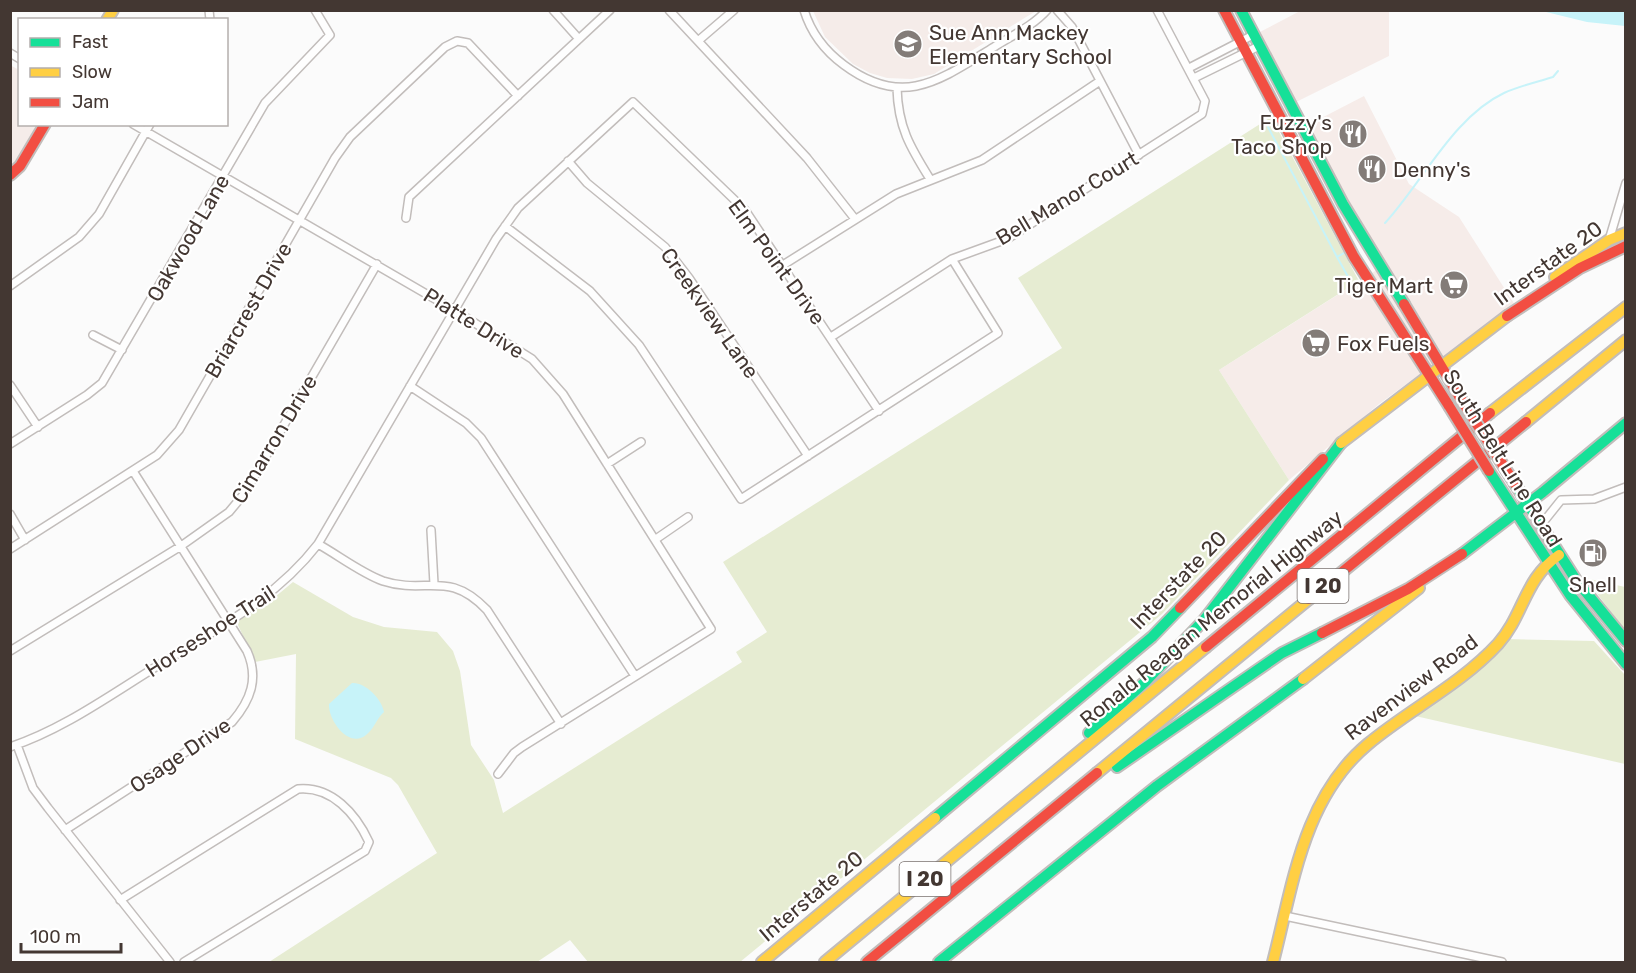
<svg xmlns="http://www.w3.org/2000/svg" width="1636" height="973" font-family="Rubik,sans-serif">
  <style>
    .built { fill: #f6ece9 }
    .education { fill: #f5ece9 }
    .green { fill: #e6ecd2 }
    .water { fill: #c7f3f9 }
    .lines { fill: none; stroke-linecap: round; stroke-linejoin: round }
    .stream { stroke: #c7f3f9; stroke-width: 2 }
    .street-casing { stroke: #c2bdbb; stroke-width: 10 }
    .fast-casing { stroke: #c2bdbb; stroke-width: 14 }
    .slow-casing { stroke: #c2bdbb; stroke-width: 14 }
    .jam-casing { stroke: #c2bdbb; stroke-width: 14 }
    .street { stroke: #fefefe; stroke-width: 7 }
    .fast { stroke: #16e098; stroke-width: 10 }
    .slow { stroke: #ffcf43; stroke-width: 10 }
    .jam { stroke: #f24e42; stroke-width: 10 }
    .jam-bridge-casing { stroke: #c2bdbb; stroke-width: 14; stroke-linecap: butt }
    .jam-bridge { stroke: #f24e42; stroke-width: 10 }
    .labels { text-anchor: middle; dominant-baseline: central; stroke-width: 4.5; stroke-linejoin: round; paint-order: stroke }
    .shield { fill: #fff; stroke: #7b7370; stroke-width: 1.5 }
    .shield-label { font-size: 20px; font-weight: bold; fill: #433732 }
    .poi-label { font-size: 21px; fill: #433732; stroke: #fff; text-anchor: start }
    .street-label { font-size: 21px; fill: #433732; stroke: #fff }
  </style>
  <rect width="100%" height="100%" fill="#fbfbfb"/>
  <!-- built -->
  <path class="built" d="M1300,11H1389V56L1294,103L1258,33Z
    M1364,96L1409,184L1459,217L1515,305L1379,404L1289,480L1219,370L1383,266L1306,126Z"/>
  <!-- education -->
  <path class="education" d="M813,11V10L1036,11L934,74L912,79L887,78L870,73L853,64L825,37Z
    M10,65L19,70L20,124L36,125L23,151L11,166Z"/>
  <!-- green -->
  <path class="green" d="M1271,117L1359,281L1219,370L1289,480L1162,614L740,962H588L570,940L537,962H269L437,853L398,785L391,778L295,739L296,654L255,662L238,625L239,619L269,602L293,582L353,617L384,627L437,632L453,651L460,671L471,745L494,780L503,813L742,662L736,652L767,632L723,562L1062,348L1018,278Z
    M1585,578L1625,587V630Z
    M1507,639L1594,641L1625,675V764L1411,715Z"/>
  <!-- water -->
  <path class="water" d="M1542,11H1625V26L1587,22Z
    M352,683C365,682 382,699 384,712C377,718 374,729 366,735C349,749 328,720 329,704Z"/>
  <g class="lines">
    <!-- stream -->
    <path class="stream" d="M1268,127L1337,257
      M1385,223C1422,183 1453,117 1504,93C1519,86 1537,82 1553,77L1558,71
      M1344,253L1337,257L1351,282"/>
    <!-- street casing -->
    <g class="street-casing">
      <path id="street" d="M209,10L210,20
        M553,10L579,39
        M669,10L807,158L855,219
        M804,10C811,33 825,51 844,65C903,109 940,80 994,47C1011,36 1033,26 1047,10
        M1057,10L1072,27L1139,155
        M698,41L734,10
        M10,53L20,59
        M1189,68L1253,35
        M1194,78L1259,46
        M897,88C898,127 910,147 930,179
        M133,124L454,310L532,359L563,394L711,629L522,747L514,753L498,774
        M568,161L587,183L665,247L689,278L808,456
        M406,218L409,197L610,10
        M505,226L590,291L639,345L741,499L998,333L952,259
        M1609,240L1626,183
        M783,265L896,194L982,160L1100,81
        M10,286L79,237L99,214L150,124
        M93,335L122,350
        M831,337L952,259L1007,239L1202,114L1205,101L1157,10
        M10,385L38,427
        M410,386L466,423L481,438L635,676
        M10,444L87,395L102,383L265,103L330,35L315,10
        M607,464L641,442
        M10,514L25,540
        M1541,525L1561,500L1594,499L1626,487
        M431,530L434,584
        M656,539L688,517
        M318,544C338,555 361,573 383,581C426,595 448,569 487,610L561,724
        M10,549L157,455L179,430L335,158L350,137L445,47L457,41L468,43L518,96
        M10,651L181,546L229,512L244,494L377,264
        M17,745L33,788L48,808L170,962
        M10,747C61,730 106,698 151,670C211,632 274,601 318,544L496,239L518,208L633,102L745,210L879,411
        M65,830L232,722C251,700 259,678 247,651L133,471
        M120,900L298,789C332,786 356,814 369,842L365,851L184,962
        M1285,916L1502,962"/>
    </g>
    <!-- fast casing -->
    <g class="fast-casing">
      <path id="fast" d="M1241,10L1343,204L1404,304
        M1489,471L1570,595L1626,664
        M1515,484L1576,580L1626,641
        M1462,554L1543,492L1626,423
        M1089,733L1145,682L1204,620L1341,443
        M1117,767L1282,653L1322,633
        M935,818L1152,637L1180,608
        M939,962L1157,786L1303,679"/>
    </g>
    <!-- slow casing -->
    <g class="slow-casing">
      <path id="slow" d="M107,20L113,10
        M1555,277L1609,240L1626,233
        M1490,413L1626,307
        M1526,422L1626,340
        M1341,443L1507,316
        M1303,679L1419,588
        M1097,773L1309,599
        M762,962L935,818
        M825,962L1206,647
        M1273,962C1293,885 1303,798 1368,744C1410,709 1460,685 1498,644C1524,615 1524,579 1559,555"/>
    </g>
    <!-- jam casing -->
    <g class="jam-casing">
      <path id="jam" d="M1224,10L1354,257L1449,406
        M10,175L20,166L45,124
        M1404,304L1459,396
        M1507,316L1580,268L1626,246
        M1309,599L1526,422
        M1180,608L1323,459
        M1322,633L1408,589L1462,554
        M1206,647L1490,413
        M867,962L1097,773"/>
    </g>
    <!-- street -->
    <use href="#street" class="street"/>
    <!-- fast -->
    <use href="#fast" class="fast"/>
    <!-- slow -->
    <use href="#slow" class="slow"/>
    <!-- jam -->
    <use href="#jam" class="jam"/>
    <!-- jam-bridge casing -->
    <g class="jam-bridge-casing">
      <path id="jam-bridge" d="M1459,396L1515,484
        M1449,406L1489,471"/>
    </g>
    <!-- jam-bridge -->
    <use href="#jam-bridge" class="jam-bridge"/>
  </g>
  <!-- icons -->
  <defs>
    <g id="school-disc" transform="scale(1.5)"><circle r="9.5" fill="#837c78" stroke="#fff"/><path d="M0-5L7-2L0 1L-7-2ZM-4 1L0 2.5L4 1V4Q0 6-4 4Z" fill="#fff"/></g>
    <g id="restaurant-disc" transform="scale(1.5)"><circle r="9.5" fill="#837c78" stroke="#fff"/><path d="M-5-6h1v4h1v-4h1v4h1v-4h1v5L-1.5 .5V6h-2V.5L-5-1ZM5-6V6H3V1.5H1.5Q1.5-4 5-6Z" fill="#fff"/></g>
    <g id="supermarket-disc" transform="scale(1.5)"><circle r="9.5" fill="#837c78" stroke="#fff"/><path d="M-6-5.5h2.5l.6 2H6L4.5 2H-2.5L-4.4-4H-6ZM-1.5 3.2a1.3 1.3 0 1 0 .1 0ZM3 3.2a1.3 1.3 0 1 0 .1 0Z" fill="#fff"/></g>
    <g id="fuel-disc" transform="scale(1.5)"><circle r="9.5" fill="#837c78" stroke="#fff"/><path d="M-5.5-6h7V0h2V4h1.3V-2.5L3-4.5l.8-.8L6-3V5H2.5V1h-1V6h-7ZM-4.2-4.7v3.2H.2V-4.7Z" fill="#fff"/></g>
  </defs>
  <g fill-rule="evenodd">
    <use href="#school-disc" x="908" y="44"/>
    <use href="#restaurant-disc" x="1353" y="134"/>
    <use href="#restaurant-disc" x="1372" y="169"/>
    <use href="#supermarket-disc" x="1454" y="285"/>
    <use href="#supermarket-disc" x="1316" y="343"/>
    <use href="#fuel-disc" x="1593" y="553"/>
  </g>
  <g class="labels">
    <!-- shield labels -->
    <g class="shield">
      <rect x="1297.5" y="569" width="51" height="34" rx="4.5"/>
      <rect x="899.5" y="862" width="51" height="34" rx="4.5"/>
    </g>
    <g class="shield-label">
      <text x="1323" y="586">I 20</text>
      <text x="925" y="879">I 20</text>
    </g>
    <!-- poi labels -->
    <g class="poi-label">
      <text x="929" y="32">Sue Ann Mackey<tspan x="929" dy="24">Elementary School</tspan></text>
      <text x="1332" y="122" text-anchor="end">Fuzzy's<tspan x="1332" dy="24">Taco Shop</tspan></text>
      <text x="1393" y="169">Denny's</text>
      <text x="1433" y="285" text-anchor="end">Tiger Mart</text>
      <text x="1337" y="343">Fox Fuels</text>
      <text x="1593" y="584" text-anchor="middle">Shell</text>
    </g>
    <!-- street labels -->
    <g class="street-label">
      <text transform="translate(1067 198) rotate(-31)">Bell Manor Court</text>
      <text transform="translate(188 238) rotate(-60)">Oakwood Lane</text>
      <text transform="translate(777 262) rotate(54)">Elm Point Drive</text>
      <text transform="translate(1548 263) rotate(-36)">Interstate 20</text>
      <text transform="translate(248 310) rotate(-60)">Briarcrest Drive</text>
      <text transform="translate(710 313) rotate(55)">Creekview Lane</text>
      <text transform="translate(474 323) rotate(32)">Platte Drive</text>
      <text transform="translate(274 439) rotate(-59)">Cimarron Drive</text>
      <text transform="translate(1503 458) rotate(58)">South Belt Line Road</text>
      <text transform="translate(1178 580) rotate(-46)">Interstate 20</text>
      <text transform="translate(1211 618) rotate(-39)">Ronald Reagan Memorial Highway</text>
      <text transform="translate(210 631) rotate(-33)">Horseshoe Trail</text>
      <text transform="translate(1411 687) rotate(-37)">Ravenview Road</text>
      <text transform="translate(180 755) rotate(-34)">Osage Drive</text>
      <text transform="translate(811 896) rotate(-40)">Interstate 20</text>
    </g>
  </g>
  <!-- border -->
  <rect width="1636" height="973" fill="none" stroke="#433732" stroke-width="24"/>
  <!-- legend -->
  <rect x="18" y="18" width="210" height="108" fill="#ffffff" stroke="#b4afad" stroke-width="1.5"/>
  <rect x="30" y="38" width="30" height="9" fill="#16e098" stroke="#b4afad" stroke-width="1.5"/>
  <text x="72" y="48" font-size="18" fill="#433732">Fast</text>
  <rect x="30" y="68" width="30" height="9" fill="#ffcf43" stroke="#b4afad" stroke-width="1.5"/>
  <text x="72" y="78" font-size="18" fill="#433732">Slow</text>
  <rect x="30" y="98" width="30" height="9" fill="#f24e42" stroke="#b4afad" stroke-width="1.5"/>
  <text x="72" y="108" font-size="18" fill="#433732">Jam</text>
  <!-- scale -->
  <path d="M21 943v9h100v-9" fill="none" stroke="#433732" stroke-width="3"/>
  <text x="30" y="943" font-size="18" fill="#433732" stroke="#ffffff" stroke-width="4.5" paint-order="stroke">100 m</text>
</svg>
